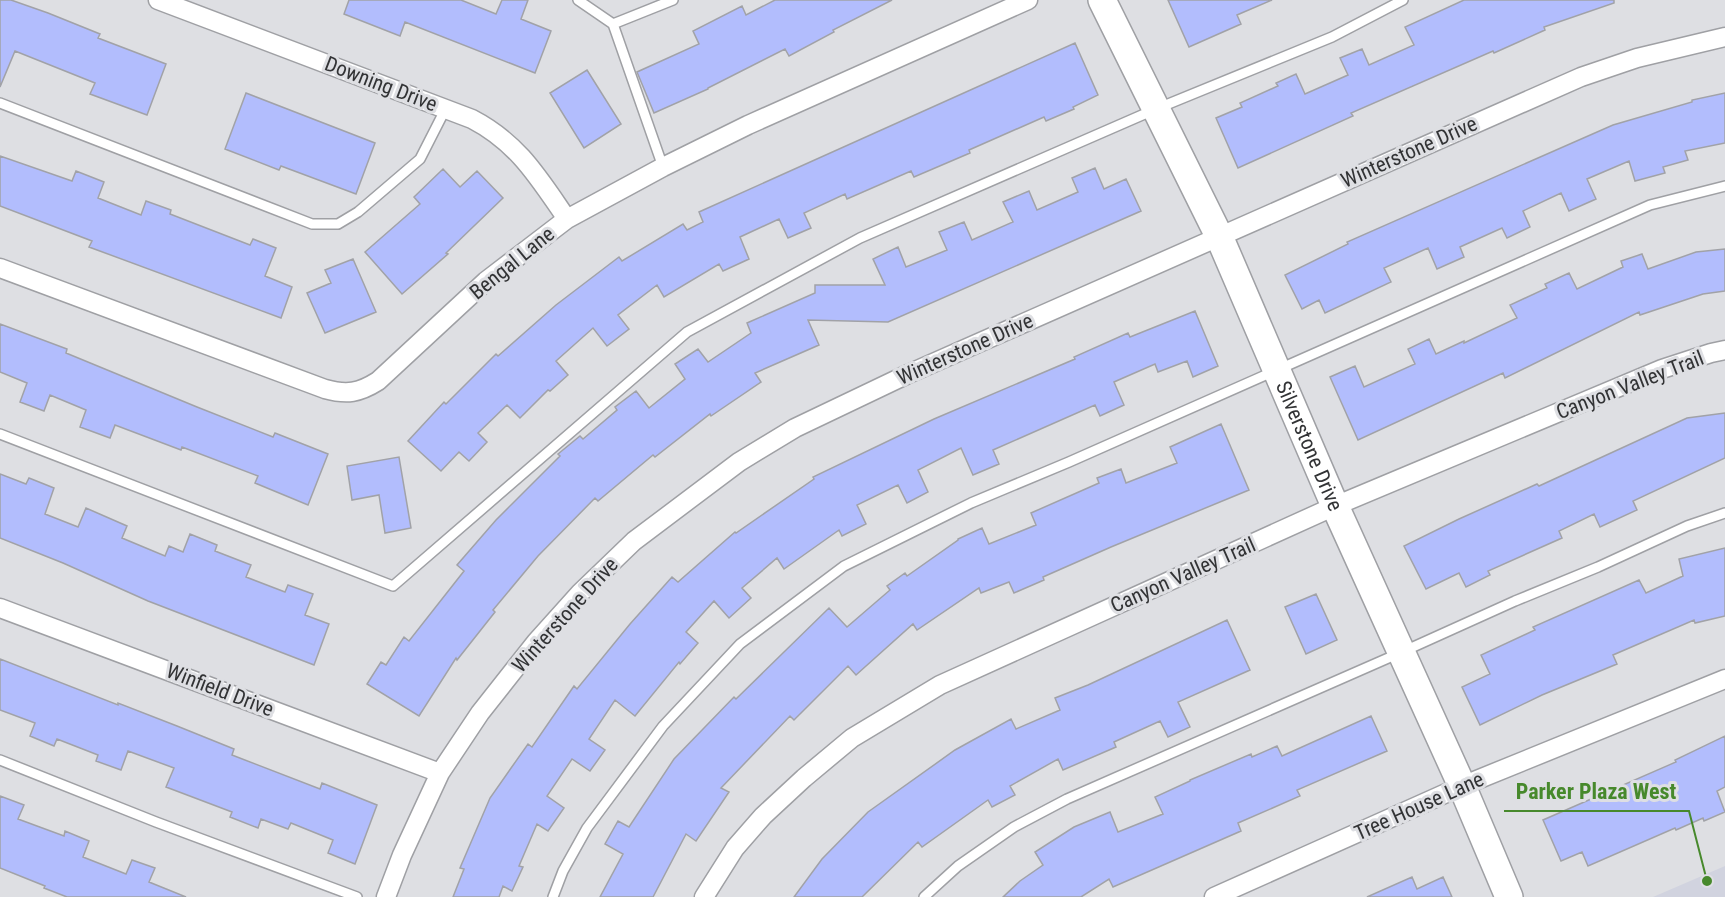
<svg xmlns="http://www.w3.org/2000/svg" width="1725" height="897" font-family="'Roboto Condensed',sans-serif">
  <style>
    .built { fill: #d1d3df }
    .building { fill: #b2bdfd; stroke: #a1a2a7; stroke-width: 1.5 }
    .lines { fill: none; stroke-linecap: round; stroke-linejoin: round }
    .lane-casing { stroke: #9fa0a4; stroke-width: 12 }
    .street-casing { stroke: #9fa0a4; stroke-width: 21 }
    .secondary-casing { stroke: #9fa0a4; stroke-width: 30 }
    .lane { stroke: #fff; stroke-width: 9 }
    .street { stroke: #fff; stroke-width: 18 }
    .secondary { stroke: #fff; stroke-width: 27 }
    .labels { text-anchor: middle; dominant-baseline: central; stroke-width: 6; stroke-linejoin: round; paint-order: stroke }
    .street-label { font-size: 21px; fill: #323335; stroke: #dedfe3 }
    .leader { fill: none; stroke: #47892c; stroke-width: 2 }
    .callout-dot { fill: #47892c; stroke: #dedfe3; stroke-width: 2 }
    .callout-label { font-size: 22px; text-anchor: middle; font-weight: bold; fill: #47892c; stroke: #dedfe3; stroke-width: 6; stroke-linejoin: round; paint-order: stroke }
  </style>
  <rect width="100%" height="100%" fill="#dedfe3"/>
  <!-- built -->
  <path class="built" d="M1725,866V897H1653Z"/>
  <!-- building -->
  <path class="building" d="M0,0H11L48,13L100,34L98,38L166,64L147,115L90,94L95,83L15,51L0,87Z
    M349,0H461L496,14L502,0H528L521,19L551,31L535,73L405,22L400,36L344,14Z
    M775,0H892L833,30L834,32L789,56L785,49L708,88V89L654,113L637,72L699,44L693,31L742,6L746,15Z
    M1168,0H1272L1237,15L1241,24L1189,47Z
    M1464,0H1614V3L1544,27L1545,30L1494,53L1493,51L1351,113L1353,116L1238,168L1216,118L1242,107L1240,103L1278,86L1276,83L1296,74L1305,94L1348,75L1340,58L1362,49L1369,65L1414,45L1405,27Z
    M1075,43L1098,95L1073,107L1074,109L1046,121L1044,117L969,150L970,153L914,177L911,171L847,199L845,194L804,213L811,228L788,238L779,219L740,237L749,259L723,271L719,264L664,297L657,285L618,315L629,329L607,346L593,328L556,361L568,375L550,391L548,390L520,418L507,405L478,433L487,442L469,461L459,452L441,471L408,441L444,402L446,404L496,354L498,356L556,305L619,257L622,261L683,224L687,230L703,222L699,212Z
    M587,70L621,124L584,148L550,93Z
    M246,93L375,143L356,194L281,166L279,170L225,149Z
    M1725,93V143L1685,151L1688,160L1663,167L1665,173L1635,181L1629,161L1587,179L1596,199L1569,211L1561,193L1523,211L1530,227L1507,238L1502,228L1460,247L1464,257L1437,269L1428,248L1384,268L1391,282L1325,313L1319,300L1302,309L1285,275L1348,244L1347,242L1613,125L1692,102V100Z
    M0,156L72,181L76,171L104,182L98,198L141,215L146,201L171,210L170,214L250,245L253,239L276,248L265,276L292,287L281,318L89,247L92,241L0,206Z
    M1095,168L1104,189L1126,179L1141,211L888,322L808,320L819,345L755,373L761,382L711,416L710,414L655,457L653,455L598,501L595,498L538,556L493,610L495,612L457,660L456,658L419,716L367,684L381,662L386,665L404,637L409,641L464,571L457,565L496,520L560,456L558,454L580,436L583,439L617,410L615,407L636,391L649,408L685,379L675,364L698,349L708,362L751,333L747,323L815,293V285H885L873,259L898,247L906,267L947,250L939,232L964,222L972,240L1013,222L1003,202L1029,191L1037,210L1078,192L1072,178Z
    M443,169L460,187L477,171L503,198L446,253L448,254L402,294L365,252L420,204L414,197Z
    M1725,249V291L1703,294L1640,315L1639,312L1505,378L1503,373L1358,440L1330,377L1355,366L1364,387L1415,364L1408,349L1429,339L1436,354L1464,341V343L1517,318L1510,305L1547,288L1545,284L1569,273L1577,289L1623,267L1621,261L1642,254L1648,269L1696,252Z
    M353,259L376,312L325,333L307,293L331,283L325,270Z
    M1195,311L1218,366L1193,377L1187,361L1158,372L1155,364L1114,382L1124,405L1100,416L1095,405L993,450L999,464L973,475L961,448L918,470L928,492L907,503L898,485L857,505L866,524L842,536L839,530L784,569L777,558L742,588L751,598L729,618L714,601L686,632L698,643L680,664L679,662L635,716L615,700L589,739L605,750L590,771L572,759L547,796L564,808L548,831L537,824L519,866L523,867L512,891L503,886L499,897H453L464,869L460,868L490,798L528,744L532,747L574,686L577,689L630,624L672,577L678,582L735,532L736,533L814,479L813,477L934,419L1075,359L1074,357L1128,333L1130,337Z
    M0,324L67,349L66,353L197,407L273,437L275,433L328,454L308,505L255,483L258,476L182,447L181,450L115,425L110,438L80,427L86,410L50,395L44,411L20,402L27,383L0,372Z
    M1725,413V458L1633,501L1637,510L1600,527L1594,514L1559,531L1562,538L1488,571L1490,575L1466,587L1459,573L1426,589L1404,546L1459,519L1537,484L1539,486L1687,418Z
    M1221,424L1249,490L1111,547L1043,577L1044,580L1014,593L1009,582L981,593L979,588L917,630L913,624L856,675L848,666L794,720L790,716L721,788L729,792L696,841L686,834L653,897H600L623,854L605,844L618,821L629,827L674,759L734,697L736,699L829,608L847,627L890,590L887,586L905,573L907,576L958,540V539L982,528L989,544L1036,525L1031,513L1099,483L1097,478L1121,469L1126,483L1177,463L1170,447Z
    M399,457L411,528L385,533L379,495L352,500L347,466Z
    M0,474L26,484L29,478L54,488L45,514L78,527L86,508L127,526L122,538L165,556L169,546L183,552L190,534L217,545L215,551L251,565L246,577L285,592L288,585L313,594L305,615L329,624L314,665L148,601L63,563L0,538Z
    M1725,548V616L1695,623L1694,620L1613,655L1617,664L1542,695L1480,725L1462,687L1490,674L1481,655L1535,630L1533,627L1639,580L1646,593L1683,576L1679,559Z
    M1316,594L1337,640L1306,654L1285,607Z
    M1227,620L1250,670L1178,702L1190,727L1168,737L1160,721L1114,742L1116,747L1063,770L1058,759L1010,786L1015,795L992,807L988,800L922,847L918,842L862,897H794L822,859L868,812L955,750L1011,719L1016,729L1060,710L1055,698L1088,685Z
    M0,659L118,705V703L177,726L234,749L232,755L320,789L322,783L377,805L355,864L328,853L333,840L291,823L288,829L261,819L258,828L230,817L232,812L166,787L174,768L128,751L121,770L96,761L98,755L57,739L54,746L30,736L35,723L0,710Z
    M1371,716L1387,751L1297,790L1300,796L1238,823L1241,831L1113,887L1109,879L1081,897H1003L1020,881L1043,865L1035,852L1074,827L1110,812L1118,832L1163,814L1155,797L1190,781V780L1251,754L1252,757L1277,746L1282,756Z
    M1725,736V787L1717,791L1725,812L1704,821L1703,818L1676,830L1675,828L1588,866L1582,852L1561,861L1543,820L1676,762L1675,760Z
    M0,796L24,805L18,819L64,836L65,831L89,841L83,857L126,874L132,860L155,868L149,882L186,897H67L44,888L45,886L0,868Z
    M1412,877L1417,889L1443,877L1452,897H1367Z"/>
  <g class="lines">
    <!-- lane casing -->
    <g class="lane-casing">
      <path id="lane" d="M578,0L613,24L673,0
        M613,24L663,167
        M0,103L312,224H338L358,212L420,159L446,108
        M0,434L393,586L687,332L860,238L1156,109L1332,37L1403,0
        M0,760L156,822L357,897
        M553,897L563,871L587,828L663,726L740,644L844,566L971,503L1069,462L1650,205L1725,186
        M924,897L958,866L1014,827L1067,799L1402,652L1515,601L1598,567L1687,526L1725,513"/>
    </g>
    <!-- street casing -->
    <g class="street-casing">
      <path id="street" d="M158,0L472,119C518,143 538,177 567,219
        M0,268L325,389C347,395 359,393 378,381L486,281L567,219L663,167L748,125L1028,0
        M0,608L440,773
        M386,897L402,855L440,773L480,713L536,642L580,593L634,541L739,462L795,428L906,375L1581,77L1637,58L1725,37
        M704,897L735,848L763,816L804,778L852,738L940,685L1335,506L1662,369L1711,353L1725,350
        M1214,897L1462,786L1725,679"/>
    </g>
    <!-- secondary casing -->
    <g class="secondary-casing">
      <g id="secondary">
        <path id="s1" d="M1102,0L1219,236L1335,506L1462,786L1509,897"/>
      </g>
    </g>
    <!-- lane -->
    <use href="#lane" class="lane"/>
    <!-- street -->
    <use href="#street" class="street"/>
    <!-- secondary -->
    <use href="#secondary" class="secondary"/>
  </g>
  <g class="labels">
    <!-- street labels -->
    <g class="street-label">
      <text transform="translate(381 84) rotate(21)">Downing Drive</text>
      <text transform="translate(1409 152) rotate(-24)">Winterstone Drive</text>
      <text transform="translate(512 263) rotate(-39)">Bengal Lane</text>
      <text transform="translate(965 349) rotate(-24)">Winterstone Drive</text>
      <text transform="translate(1630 385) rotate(-21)">Canyon Valley Trail</text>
      <text stroke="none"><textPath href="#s1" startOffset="492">Silverstone Drive</textPath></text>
      <text transform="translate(1183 575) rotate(-24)">Canyon Valley Trail</text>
      <text transform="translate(565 615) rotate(-48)">Winterstone Drive</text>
      <text transform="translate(220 690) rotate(21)">Winfield Drive</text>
      <text transform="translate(1419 806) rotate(-24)">Tree House Lane</text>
    </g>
  </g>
  <!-- callouts -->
  <path class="leader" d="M1707 881L1689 811H1504"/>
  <circle class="callout-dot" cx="1707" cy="881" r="6"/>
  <g class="callout-label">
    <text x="1596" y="799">Parker Plaza West</text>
  </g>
</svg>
